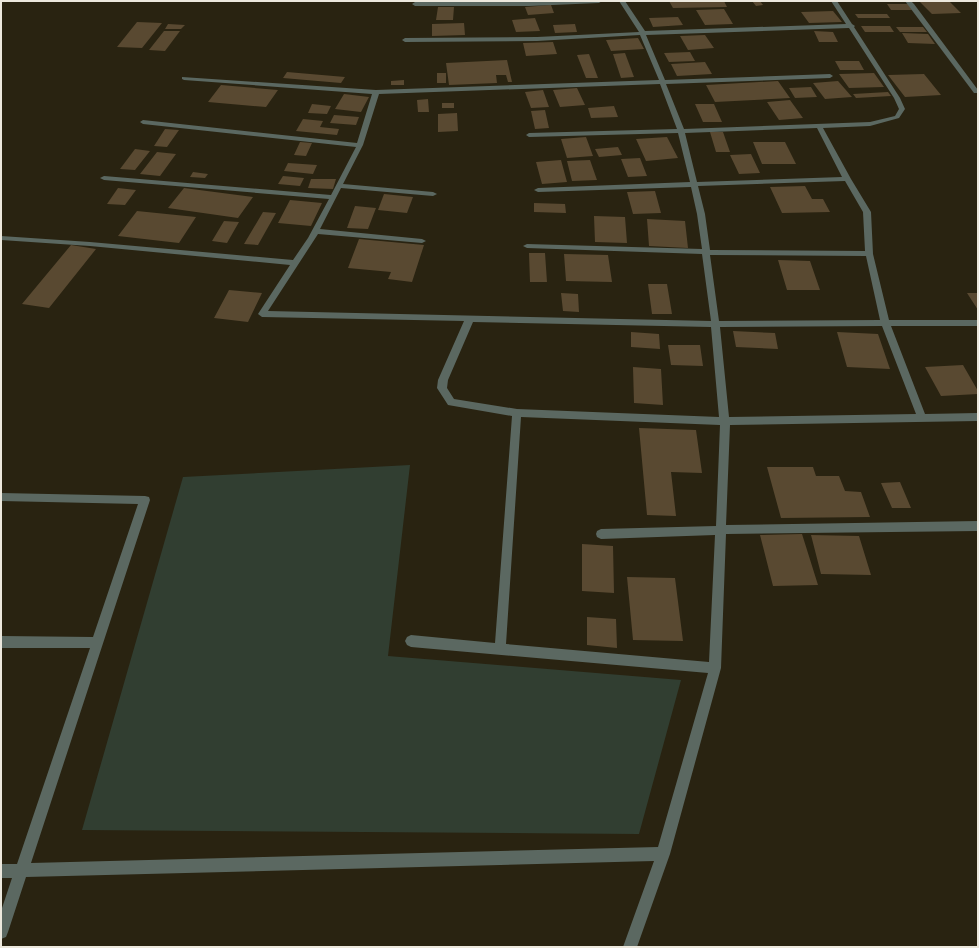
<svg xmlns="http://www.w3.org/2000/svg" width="979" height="948" font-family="'Fira Sans Condensed',sans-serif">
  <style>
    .green { fill: #313e31 }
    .building { fill: #594931 }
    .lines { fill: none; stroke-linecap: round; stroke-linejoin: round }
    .minor { fill: #5b6861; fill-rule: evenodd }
  </style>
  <rect width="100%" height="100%" fill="#292311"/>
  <!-- green -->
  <path class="green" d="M410,465L388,656L681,680L639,834L82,830L183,477Z"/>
  <!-- building -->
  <path class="building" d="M669,1H724L727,7L673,8Z
    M752,1H760L763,5L756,6Z
    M919,1H949L961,13L932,14Z
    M887,4H908L912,10H891Z
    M551,5L554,13L528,15L525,7Z
    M438,7H454L453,20H436Z
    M724,9L733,24L705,25L696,10Z
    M833,11L842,22L809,23L801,12Z
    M855,14H887L890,18H858Z
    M678,17L683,25L653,27L649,18Z
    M535,18L540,31L516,32L512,20Z
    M137,22L162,23L142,48L117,47Z
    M464,23L465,35L432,36V24Z
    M168,24L185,25L181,29H165Z
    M575,24L577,32L555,33L553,25Z
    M861,26H890L894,32H865Z
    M896,27H923L927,32H900Z
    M164,31H180L165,51L149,50Z
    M814,31L833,32L838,42H819Z
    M902,33L928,34L935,44L908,43Z
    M705,35L714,48L688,50L680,36Z
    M638,38L644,49L611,51L606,40Z
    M553,42L557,54L526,56L523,43Z
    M690,52L695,61L669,62L664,53Z
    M625,53L634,77L621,78L613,54Z
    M589,54L598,78H586L577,55Z
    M507,60L512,82H508L506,75H496L497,83L449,85L446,63Z
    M835,61H859L864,70H840Z
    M705,62L712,74L677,76L671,64Z
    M287,72L345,77L341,83L283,78Z
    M437,73H446V83H437Z
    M874,73L884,87L849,88L839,74Z
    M924,74L941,95L905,97L888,75Z
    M404,80V85H391V81Z
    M778,81L790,98L715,102L706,85Z
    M838,81L852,97L825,99L813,83Z
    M221,85L278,90L266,107L208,102Z
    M811,87L817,97L795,98L789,88Z
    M577,88L585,105L560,107L553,90Z
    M543,90L549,107L531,108L525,92Z
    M888,92L891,96L856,98L853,94Z
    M344,94L369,97L361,112L335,109Z
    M428,99L429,112H418L417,100Z
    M790,100L803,118L779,120L767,102Z
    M442,103H454V108H442Z
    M312,104L331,106L327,114L308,113Z
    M695,104H714L722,122H703Z
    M614,106L618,117L591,118L588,108Z
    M545,110L549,128L535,129L531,111Z
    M457,113L458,131L438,132V114Z
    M334,115L359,117L356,125L330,123Z
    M303,119L323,121L320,127L339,129L337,135L296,131Z
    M165,129L179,130L167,147L154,146Z
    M710,132H723L730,152H716Z
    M586,137L593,156L567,158L561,139Z
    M667,137L678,158L646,161L636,139Z
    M300,142L312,143L306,156L294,155Z
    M753,142H785L796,164H762Z
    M618,147L622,155L599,157L595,149Z
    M135,149L150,151L135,170L120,169Z
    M157,152L176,154L160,176L140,174Z
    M751,154L760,173L739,174L730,155Z
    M640,158L647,176L628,177L621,159Z
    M561,160L567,182L542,184L536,162Z
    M590,160L597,180L572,181L567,161Z
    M288,163L317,165L313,174L284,171Z
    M193,172L208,174L205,178L190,177Z
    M283,176L304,178L300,186L278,184Z
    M311,179H336L333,189L308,188Z
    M805,186L812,199H823L830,212L782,213L770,187Z
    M118,188L136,190L125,205L107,204Z
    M184,188L253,197L238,218L168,208Z
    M655,191L661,213L633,214L627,192Z
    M384,194L413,197L407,213L378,210Z
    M290,200L322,203L311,226L278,223Z
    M534,203L565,204L566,213L534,212Z
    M355,206L376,208L368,229L347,228Z
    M137,211L196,217L179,243L118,236Z
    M263,212L276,213L258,245L244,244Z
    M594,216L625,217L627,243L595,242Z
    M647,219L685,221L688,248L649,246Z
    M224,221L239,222L227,243L212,241Z
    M359,239L424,245L412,282L388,279L391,272L348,268Z
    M71,245L96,249L49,308L22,304Z
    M529,253H545L547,282H530Z
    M564,254L608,255L612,282L566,281Z
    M778,260L810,261L820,290H787Z
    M648,284H667L672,314H652Z
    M229,290L262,293L248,322L214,318Z
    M561,293L578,294L579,312L563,311Z
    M967,293H978V310Z
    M733,331L775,333L778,349L736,347Z
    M631,332L659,334L660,349L631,347Z
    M837,332L878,334L890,369L847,367Z
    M668,345H700L703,366L671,365Z
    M963,365L978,391V394L941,396L925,367Z
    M633,367L661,369L663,405L634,403Z
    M639,428L696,430L702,473L671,472L676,516L647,515Z
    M767,467H813L816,476H839L845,491L861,492L870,517L781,518Z
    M900,482L911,508H892L881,483Z
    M802,534L818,585L773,586L760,535Z
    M811,535L859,536L871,575L821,574Z
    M582,544L613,546L614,593L582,591Z
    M627,577L675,578L683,641L633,640Z
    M587,617L616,619L617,648L587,645Z"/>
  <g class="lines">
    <!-- minor -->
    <path class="minor" d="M561,1H602L599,3L529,6H415L412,4L415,2Z
      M619,1H625L645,31L846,24L831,1H837L852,24L855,26L854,27L900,98L905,109L899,118L870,126L823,128L851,179L871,212L873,254L889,320H978V326H891L925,414L978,413V421L730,425L726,525L978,521V531L726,534L721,668L670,854L637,947H623L654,861L26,877L8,932L6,937L1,939V911L12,878H1V864H17L90,648H1V636L93,637L138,504L1,501V493L145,496L149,497L150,500L31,863L658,847L708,673L411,647L407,645L405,641L407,637L411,635L495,643L512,416L448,405L437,388L438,380L464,321L262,317L258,314L290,265L90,246L1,240V236L90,242L293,260L308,238L329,199L104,180L100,178L104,176L331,195L356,147L143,124L140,122L143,120L357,143L372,94L184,80L182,79V77L376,90L659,80L640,35L537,41L405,42L402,40L405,38L537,37L639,32ZM849,28L894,98L899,109L895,116L870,122L684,129L666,84L830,78L833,76L830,74L665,80L646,35ZM660,84L677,129L529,133L526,135L529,137L678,133L690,182L538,188L534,190L538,192L691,187L697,214L702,249L527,244L523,246L527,248L702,254L711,321L268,311L318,234L422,243L426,241L422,239L320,229L341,188L433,196L437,194L433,192L343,184L363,145L379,94ZM817,128L842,177L697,182L685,133ZM845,181L863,212L865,251L710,250L705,214L698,186ZM710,255L866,256L880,320L719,321ZM473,322L711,327L719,417L517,409L454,399L447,388L448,380ZM882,326L916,414L729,417L720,327ZM521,417L720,425L716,526L601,529L597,531L596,534L597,537L601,539L715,535L709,662L506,644Z
      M905,1H911L914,4L978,90V93H974Z"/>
  </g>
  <!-- border -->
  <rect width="979" height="948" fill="none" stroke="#ece8dd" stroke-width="4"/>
</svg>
